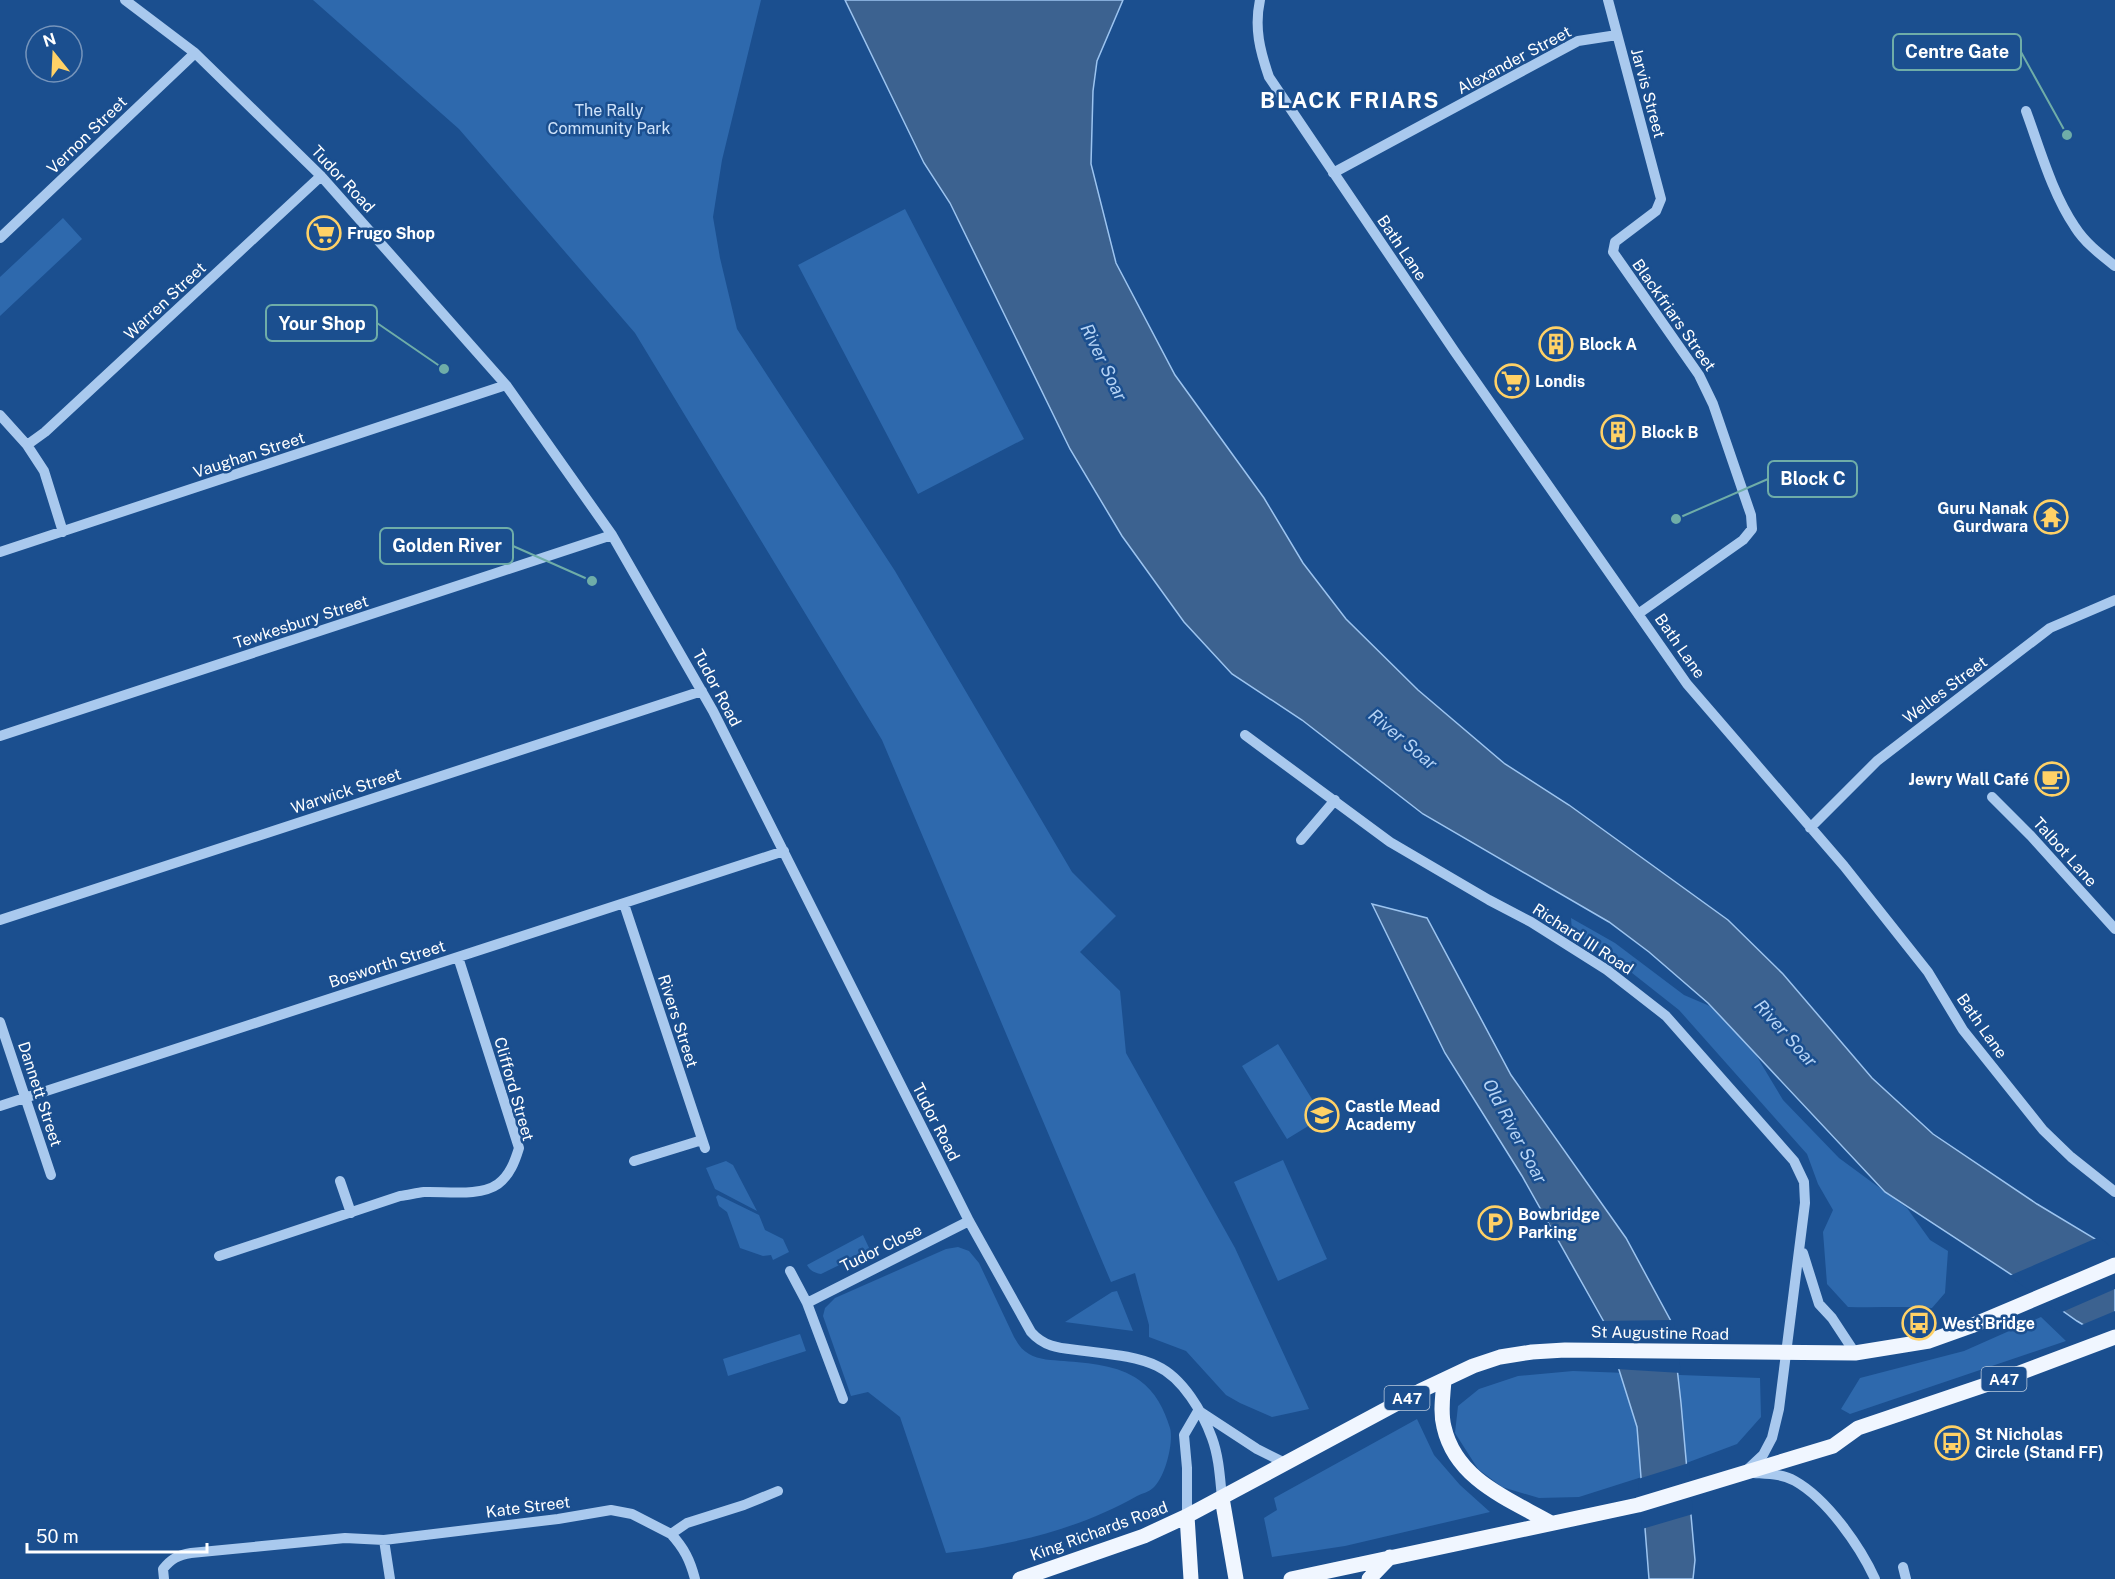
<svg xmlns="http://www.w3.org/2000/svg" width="2115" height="1579" font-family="'Public Sans',sans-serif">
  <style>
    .green { fill: #2e69ad }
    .water { fill: #3c6290; stroke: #9cc4f0; stroke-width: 1.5 }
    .pier { fill: #1b4f8f }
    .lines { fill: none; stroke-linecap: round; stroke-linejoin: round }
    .minor { stroke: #a9c9ee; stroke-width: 10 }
    .major { stroke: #f0f6ff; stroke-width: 15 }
    .labels { text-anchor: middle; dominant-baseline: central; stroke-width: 5; stroke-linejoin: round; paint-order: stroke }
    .shield { fill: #1b4f8f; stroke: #bbcadd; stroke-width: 1.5 }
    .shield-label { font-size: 15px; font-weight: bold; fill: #fff }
    .street-label { font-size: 16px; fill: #fff; stroke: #1b4f8f }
    .park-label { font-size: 16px; fill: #cfe3fa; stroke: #1b4f8f }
    .poi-label { font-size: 16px; font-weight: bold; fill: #fff; stroke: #1b4f8f; text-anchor: start }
    .water-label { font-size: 18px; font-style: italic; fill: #b5d3f5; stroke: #1b4f8f }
    .district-label { font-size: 22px; font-weight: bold; letter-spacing: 1.5px; fill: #fff; stroke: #1b4f8f }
    .leader { fill: none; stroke: #6fada8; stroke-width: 2 }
    .callout-dot { fill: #6fada8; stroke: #1b4f8f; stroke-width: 2 }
    .callout { fill: #1b4f8f; stroke: #6fada8; stroke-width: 2 }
    .callout-label { font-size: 18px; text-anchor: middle; font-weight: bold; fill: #fff }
  </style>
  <rect width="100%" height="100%" fill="#1b4f8f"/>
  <!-- green -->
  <path class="green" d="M313,0H761L722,160L713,217L720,258L737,329L895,571L1072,872L1116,916L1080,952L1120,991L1126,1053L1235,1248L1309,1409L1272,1417L1240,1403L1226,1395L1186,1351L1149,1337V1325L1135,1273L1111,1282L882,740L635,333L459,129Z
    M905,209L1024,439L918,494L798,265Z
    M63,218L82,239L0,316V277Z
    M1571,918L1615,943L1684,995L1712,1007L1753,1050L1783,1100L1839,1158L1907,1208L1930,1240L1948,1251L1945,1293L1932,1308C1904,1306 1876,1308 1848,1307L1827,1284L1823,1232L1833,1210L1818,1184L1807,1154L1679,1010L1608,954L1572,932Z
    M1278,1044L1323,1117L1287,1139L1242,1066Z
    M1283,1160L1327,1259L1278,1281L1234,1182Z
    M726,1161L733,1165L757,1211L715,1189L706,1168Z
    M718,1195L759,1215L765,1230L783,1239L789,1252L773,1260L771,1255L763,1256L740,1248L727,1212L719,1206L716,1197Z
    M863,1235L870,1250L821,1274C815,1273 810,1271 807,1265Z
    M958,1247L969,1251L979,1263L1014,1337C1018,1344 1022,1350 1029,1354C1039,1360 1052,1360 1064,1361C1089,1363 1118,1365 1139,1380C1156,1392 1164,1409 1170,1428C1174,1442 1165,1478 1153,1488C1149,1492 1143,1493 1137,1496C1079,1529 1012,1545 946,1553L900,1417L868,1392L851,1396L823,1316L825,1308L835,1298L946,1249Z
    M1117,1291L1133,1331L1065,1322L1112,1292Z
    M2041,1317L2066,1341L1850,1414L1841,1409L1860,1378L1964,1351Z
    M800,1334L806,1351L728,1376L723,1359Z
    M1573,1371L1760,1378L1761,1417L1737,1444L1689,1462L1579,1497L1539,1498L1502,1487L1478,1469L1455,1433L1458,1406L1479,1389L1518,1376Z
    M1417,1419L1434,1455L1460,1485L1490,1512L1345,1546L1272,1557L1264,1518L1277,1510L1274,1498Z"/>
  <!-- water -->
  <path class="water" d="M845,0H1123L1097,61L1093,91L1091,164L1116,263L1175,375L1264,498L1303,563L1346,619L1418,690L1505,764L1569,805L1728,920L1783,974L1872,1078L1933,1134L2037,1204L2102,1243L2115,1254V1344L2077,1321L2015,1277L1885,1192L1708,1003L1649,952L1609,922L1423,814L1302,720L1232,674L1184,622L1122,536L1070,449L950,203L924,163Z
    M1372,904L1427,918L1511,1075L1626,1238L1672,1323L1681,1403L1695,1560L1693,1579H1649L1637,1427L1604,1322L1522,1176L1445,1053Z"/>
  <!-- pier -->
  <path class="pier" d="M2099,1237L2115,1250V1289L2060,1313L2009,1276Z
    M2115,1311V1347L2079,1326Z
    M1674,1320L1681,1373L1616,1369L1600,1321Z
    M1689,1463L1693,1514L1642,1529L1638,1479Z"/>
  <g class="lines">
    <!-- minor -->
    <path class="minor" d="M125,0L195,53L321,176L506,385L612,535L713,711L969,1221L1031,1332C1046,1349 1063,1348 1085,1351C1109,1354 1136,1356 1157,1366C1183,1378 1203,1413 1212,1438C1219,1457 1220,1478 1222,1498
      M1260,0C1254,28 1260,51 1269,77L1455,352L1687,684L1844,866L1928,972L1963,1030L2043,1130L2071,1157L2115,1192
      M1608,0L1661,199L1656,211L1615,242L1613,252L1699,375L1713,404L1751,515L1752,529L1743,540L1638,614
      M2026,111C2040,149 2052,193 2075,227C2085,243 2101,255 2115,266
      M1333,173L1578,41L1617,35
      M0,238L195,53
      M0,415L27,445L44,471L63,532
      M27,445L45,432L321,176
      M0,552L506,385
      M1245,735L1390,842L1489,900L1531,922L1607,970L1666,1016L1794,1161L1804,1182L1805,1203L1779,1409L1772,1438L1763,1455L1747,1470
      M0,736L612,535
      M1992,797L2031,836L2115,929
      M1810,828L1877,761L2050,628L2115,600
      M1301,840L1335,800
      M624,904L705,1148
      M0,920L702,691
      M0,1022L51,1175
      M0,1106L784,851
      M634,1161L702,1140
      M340,1181L351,1213
      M1803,1253L1819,1304L1832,1318L1855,1353
      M219,1256L400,1196C408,1195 416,1193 424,1192C445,1191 480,1197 498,1184C510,1175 515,1161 519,1148L458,957
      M790,1271L807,1303
      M843,1399L807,1303L969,1221
      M1199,1411L1257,1449L1285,1463
      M1754,1473C1768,1474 1783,1474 1795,1481C1827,1499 1860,1546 1875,1579
      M1187,1516V1468L1184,1435L1198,1411
      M671,1534C684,1548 690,1560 695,1579
      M384,1540L390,1579
      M1903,1567L1906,1579
      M164,1579L163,1569C171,1559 178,1555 191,1553L345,1538L384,1540L558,1519L611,1510L632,1514L671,1534L687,1523L744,1505L778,1491"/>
    <!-- major -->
    <path class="major" d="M1444,1380C1443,1396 1440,1412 1444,1427C1456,1480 1509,1499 1551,1523
      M1222,1498L1236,1579
      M1187,1516L1191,1579
      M1020,1579L1144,1536L1187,1516L1420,1391L1473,1366L1500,1357L1532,1352L1565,1350L1855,1353L1929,1341L1971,1326L2115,1265
      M1291,1579L1638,1505L1833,1446L1858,1428L2009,1377L2115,1337
      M1369,1579L1390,1557"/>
  </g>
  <!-- icons -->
  <defs>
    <g id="supermarket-ring" transform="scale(1.725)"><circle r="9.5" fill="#1b4f8f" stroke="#ffd166" stroke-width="1.5"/><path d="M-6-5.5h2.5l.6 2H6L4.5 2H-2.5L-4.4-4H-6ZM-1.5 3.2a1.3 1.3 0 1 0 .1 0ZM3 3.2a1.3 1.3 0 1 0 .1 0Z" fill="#ffd166"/></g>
    <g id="building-ring" transform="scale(1.725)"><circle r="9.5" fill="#1b4f8f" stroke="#ffd166" stroke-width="1.5"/><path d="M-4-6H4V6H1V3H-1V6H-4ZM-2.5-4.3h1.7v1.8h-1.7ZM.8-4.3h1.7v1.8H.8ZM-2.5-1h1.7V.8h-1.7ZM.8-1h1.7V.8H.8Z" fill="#ffd166"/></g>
    <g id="temple-ring" transform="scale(1.725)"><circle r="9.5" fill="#1b4f8f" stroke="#ffd166" stroke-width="1.5"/><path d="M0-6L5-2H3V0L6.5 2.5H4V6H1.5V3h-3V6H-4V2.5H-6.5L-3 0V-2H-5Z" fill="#ffd166"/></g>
    <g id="cafe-ring" transform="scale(1.725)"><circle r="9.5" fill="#1b4f8f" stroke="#ffd166" stroke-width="1.5"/><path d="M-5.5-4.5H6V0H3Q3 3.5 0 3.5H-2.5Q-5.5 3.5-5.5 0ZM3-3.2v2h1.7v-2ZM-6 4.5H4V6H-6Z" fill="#ffd166"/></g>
    <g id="school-ring" transform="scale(1.725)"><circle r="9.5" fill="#1b4f8f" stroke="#ffd166" stroke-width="1.5"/><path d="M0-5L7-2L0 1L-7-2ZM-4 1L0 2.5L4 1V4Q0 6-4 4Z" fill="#ffd166"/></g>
    <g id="parking-ring" transform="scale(1.725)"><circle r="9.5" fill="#1b4f8f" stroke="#ffd166" stroke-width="1.5"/><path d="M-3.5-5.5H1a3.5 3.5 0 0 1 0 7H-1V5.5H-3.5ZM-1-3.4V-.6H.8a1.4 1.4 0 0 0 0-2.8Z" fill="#ffd166"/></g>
    <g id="bus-ring" transform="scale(1.725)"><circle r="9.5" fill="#1b4f8f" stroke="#ffd166" stroke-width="1.5"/><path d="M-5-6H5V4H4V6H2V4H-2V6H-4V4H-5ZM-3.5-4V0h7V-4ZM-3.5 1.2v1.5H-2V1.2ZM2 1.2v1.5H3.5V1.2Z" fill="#ffd166"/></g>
  </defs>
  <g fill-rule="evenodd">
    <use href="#supermarket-ring" x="324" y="233"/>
    <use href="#building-ring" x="1556" y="344"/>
    <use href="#supermarket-ring" x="1512" y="381"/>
    <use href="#building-ring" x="1618" y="432"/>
    <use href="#temple-ring" x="2051" y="517"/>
    <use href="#cafe-ring" x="2052" y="779"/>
    <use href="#school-ring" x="1322" y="1115"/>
    <use href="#parking-ring" x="1495" y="1223"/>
    <use href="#bus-ring" x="1919" y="1323"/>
    <use href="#bus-ring" x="1952" y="1443"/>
  </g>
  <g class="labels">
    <!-- shield labels -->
    <g class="shield">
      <rect x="1981.5" y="1367" width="45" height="24" rx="4.5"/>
      <rect x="1384.5" y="1386" width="45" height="24" rx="4.5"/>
    </g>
    <g class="shield-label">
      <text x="2004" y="1379">A47</text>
      <text x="1407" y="1398">A47</text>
    </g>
    <!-- street labels -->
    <g class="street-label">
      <text transform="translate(1514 60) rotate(-28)">Alexander Street</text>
      <text transform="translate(1648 93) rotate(75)">Jarvis Street</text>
      <text transform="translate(87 135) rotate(-44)">Vernon Street</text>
      <text transform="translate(343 179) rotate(47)">Tudor Road</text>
      <text transform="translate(1402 248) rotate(56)">Bath Lane</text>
      <text transform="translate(165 301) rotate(-43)">Warren Street</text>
      <text transform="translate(1674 315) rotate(55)">Blackfriars Street</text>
      <text transform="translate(249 455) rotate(-18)">Vaughan Street</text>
      <text transform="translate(301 622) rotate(-18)">Tewkesbury Street</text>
      <text transform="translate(1680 646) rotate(55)">Bath Lane</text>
      <text transform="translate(717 688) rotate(62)">Tudor Road</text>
      <text transform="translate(1945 690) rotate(-37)">Welles Street</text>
      <text transform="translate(346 791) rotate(-18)">Warwick Street</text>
      <text transform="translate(2065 852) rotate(48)">Talbot Lane</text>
      <text transform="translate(1583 939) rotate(33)">Richard III Road</text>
      <text transform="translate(387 964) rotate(-18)">Bosworth Street</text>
      <text transform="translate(678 1021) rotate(72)">Rivers Street</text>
      <text transform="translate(1982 1026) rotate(55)">Bath Lane</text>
      <text transform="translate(514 1089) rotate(74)">Clifford Street</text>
      <text transform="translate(40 1094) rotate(72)">Dannett Street</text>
      <text transform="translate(936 1122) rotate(63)">Tudor Road</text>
      <text transform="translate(881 1248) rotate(-26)">Tudor Close</text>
      <text transform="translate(1660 1333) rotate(1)">St Augustine Road</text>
      <text transform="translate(528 1507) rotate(-7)">Kate Street</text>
      <text transform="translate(1099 1531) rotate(-20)">King Richards Road</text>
    </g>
    <!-- park labels -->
    <g class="park-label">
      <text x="609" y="110">The Rally<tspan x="609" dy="18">Community Park</tspan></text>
    </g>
    <!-- poi labels -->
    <g class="poi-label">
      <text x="347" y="233">Frugo Shop</text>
      <text x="1579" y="344">Block A</text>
      <text x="1535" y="381">Londis</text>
      <text x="1641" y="432">Block B</text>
      <text x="2028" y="508" text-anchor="end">Guru Nanak<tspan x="2028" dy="18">Gurdwara</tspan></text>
      <text x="2029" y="779" text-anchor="end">Jewry Wall Café</text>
      <text x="1345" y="1106">Castle Mead<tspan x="1345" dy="18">Academy</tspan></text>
      <text x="1518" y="1214">Bowbridge<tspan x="1518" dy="18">Parking</tspan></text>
      <text x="1942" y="1323">West Bridge</text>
      <text x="1975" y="1434">St Nicholas<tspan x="1975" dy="18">Circle (Stand FF)</tspan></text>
    </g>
    <!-- water labels -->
    <g class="water-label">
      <text transform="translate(1104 362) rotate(64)">River Soar</text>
      <text transform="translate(1403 739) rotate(40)">River Soar</text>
      <text transform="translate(1786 1033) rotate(48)">River Soar</text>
      <text transform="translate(1515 1131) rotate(62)">Old River Soar</text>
    </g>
    <!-- district labels -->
    <g class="district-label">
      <text x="1350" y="100">BLACK FRIARS</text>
    </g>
  </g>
  <!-- callouts -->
  <path class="leader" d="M2067 135L2021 52M444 369L377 323M1676 519L1768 479M592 581L513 546"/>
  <g class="callout-dot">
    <circle cx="2067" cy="135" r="6"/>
    <circle cx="444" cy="369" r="6"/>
    <circle cx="1676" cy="519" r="6"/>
    <circle cx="592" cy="581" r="6"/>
  </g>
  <g class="callout">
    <rect x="1893" y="34" width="128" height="36" rx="6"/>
    <rect x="266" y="305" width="111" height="36" rx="6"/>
    <rect x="1768" y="461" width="89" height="36" rx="6"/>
    <rect x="380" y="528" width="133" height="36" rx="6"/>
  </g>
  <g class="callout-label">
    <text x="1957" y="58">Centre Gate</text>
    <text x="322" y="330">Your Shop</text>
    <text x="1813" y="485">Block C</text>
    <text x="447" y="552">Golden River</text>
  </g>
  <!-- north arrow -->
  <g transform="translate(54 54) rotate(342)"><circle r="28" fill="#1b4f8f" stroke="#7695bc" stroke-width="1.5"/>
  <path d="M0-4.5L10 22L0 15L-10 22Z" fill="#ffd166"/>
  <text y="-9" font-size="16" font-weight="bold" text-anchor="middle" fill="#ffffff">N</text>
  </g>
  <!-- scale -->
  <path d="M27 1543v9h180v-9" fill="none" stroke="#ffffff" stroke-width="3"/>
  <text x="36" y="1543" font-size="18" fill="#ffffff" stroke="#1b4f8f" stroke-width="4.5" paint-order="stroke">50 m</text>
</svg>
